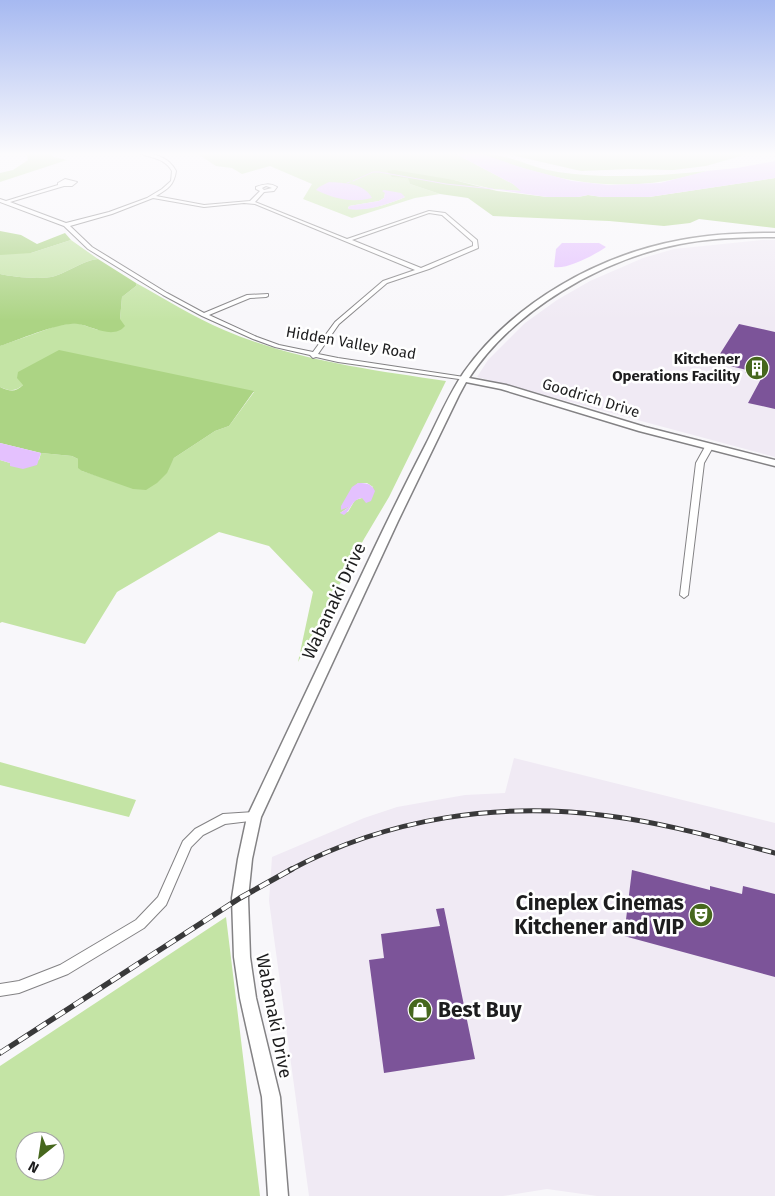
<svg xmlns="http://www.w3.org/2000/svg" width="775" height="1196" font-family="'Fira Sans',sans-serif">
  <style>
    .built { fill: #f0eaf4 }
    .green { fill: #c4e4a5; fill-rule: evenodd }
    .forest { fill: #acd484 }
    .water { fill: #e4c1fe }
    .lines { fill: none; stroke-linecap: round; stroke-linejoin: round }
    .stream { stroke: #e4c1fe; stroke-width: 1 }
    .building { fill: #7c5499 }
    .minor-casing { stroke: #838284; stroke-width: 2 }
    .tertiary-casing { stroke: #838284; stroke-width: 3 }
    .minor { fill: #fff; fill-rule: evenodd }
    .tertiary { fill: #fff; fill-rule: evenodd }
    .rail-far1-casing { stroke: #39393a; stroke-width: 5 }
    .rail-casing { stroke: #39393a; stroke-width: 5.5 }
    .rail-far1 { stroke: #fff; stroke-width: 3; stroke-dasharray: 9; stroke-linecap: butt }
    .rail { stroke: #fff; stroke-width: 4; stroke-dasharray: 11; stroke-linecap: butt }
    .labels { text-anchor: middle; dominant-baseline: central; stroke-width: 5; stroke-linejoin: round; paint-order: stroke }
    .far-street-label { font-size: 15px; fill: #1d1d1e; stroke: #fff }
    .far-poi-label { font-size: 15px; font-weight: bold; fill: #1d1d1e; stroke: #fff; text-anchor: end }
    .street-label { font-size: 18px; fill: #1d1d1e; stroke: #fff }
    .near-poi-label { font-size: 21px; font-weight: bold; fill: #1d1d1e; stroke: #fff; text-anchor: end }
  </style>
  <rect width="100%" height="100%" fill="#f8f7fa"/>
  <!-- built -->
  <path class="built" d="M762,240H775V457L477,377L488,360L525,323L557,300L590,281L643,258L674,249Z
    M514,758L775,823V1196H597L547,1189L503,1196H309L269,901L272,857L364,818L397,807L465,795L505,793Z"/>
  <!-- green -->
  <path class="green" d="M26,153H50L54,157L67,160L0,182V173L13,170L28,160Z
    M196,153H454L513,184L522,191L493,189L454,180L392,177L409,178L410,184L440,194L415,198L352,218L303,199L312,184L270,166L242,174L232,168L216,166ZM385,193L405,197C390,204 364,212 348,208L349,206L379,201L384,198Z
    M479,153C506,153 531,168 558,172C607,179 658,176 707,171C643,191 587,188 523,168C508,164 493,159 479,153Z
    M503,153H751L706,166L673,170L630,169L581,171Z
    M71,240L98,259C82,261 70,271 55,276C42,280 13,277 0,274V255L3,253H31Z
    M136,283C165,299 194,317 224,330C294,360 371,370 446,381L389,497L364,539L298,662L313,592L269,546L219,532L117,592L85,644L2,622L0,623V460L10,463L39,460L41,453L72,456L78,459L82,471L101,477L166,473L174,458L215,431L229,426L254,392L23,385C15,392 9,391 0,387V346L59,325L77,323L98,330L120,319L122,297L136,286ZM358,483H367L373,487L362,498L355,500L348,512L340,513L349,507H346Z
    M0,762L136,800L129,817L0,785Z
    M226,917L260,1196H0V1066ZM25,1141H55V1171H25Z"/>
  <!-- forest -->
  <path class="forest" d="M394,170L454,180L497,191L547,197H578L588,195L602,197H649L775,178V228L699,219L690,223L664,226L609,221L493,216L468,198L440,194L410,184L408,178L392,177L387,171Z
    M0,231L21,235L37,244L65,233L71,240L31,253L0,255Z
    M98,259L136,283V286L122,297L120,319L125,326C113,340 92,326 78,324C62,321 18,340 0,346V274C13,277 42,280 55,276C70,271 82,261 98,259Z
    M59,350L254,391L229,426L215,431L174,458L167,473L157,483L146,490L133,489L82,471L78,468V459L72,456L41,453L0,443V387C9,391 15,393 23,385L17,378L18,372Z"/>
  <!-- water -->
  <path class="water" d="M454,153H479L523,168L572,181L609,185L660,183L707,171L737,168L775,161V178L649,197H602L588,195L578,197H547L493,189L521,191L513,184Z
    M329,182C344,183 364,183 372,198C351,203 335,199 316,190L319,187Z
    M384,190L401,193L405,197C389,204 366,212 348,209L349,206L379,201L384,198L385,193L382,191Z
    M562,243H599L606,247C596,254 567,270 554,267L556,249Z
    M0,443L41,453L37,465L23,469L10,466V463L0,460Z
    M358,483C366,483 371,483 375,491L371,501L366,503L362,498C352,499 351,510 344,515L340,513L349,507L341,510V506L352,487Z"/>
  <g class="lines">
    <!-- stream -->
    <path class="stream" d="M353,181L373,172H379L446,184L493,189
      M347,183L350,182"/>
  </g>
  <!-- building -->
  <path class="building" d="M739,324L775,332V409L748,403L762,377L745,373L747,370L730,366L734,360L718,357Z
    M632,870L710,890V886L742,894L743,886L775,894V977L624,936Z
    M444,908L475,1059L384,1073L369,960L384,958L381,934L440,926L436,909Z"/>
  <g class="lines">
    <!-- minor casing -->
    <g class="minor-casing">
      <path id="minor" d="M139,153C153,153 169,157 176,171C174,185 168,189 156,196L204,205L250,201L260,191L256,189V187C264,184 270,183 277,187L274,191L264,192L255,202L347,239L429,211L445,213L477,240L478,248L429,269L387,283L339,324L318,354L338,358L464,377L466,378V380L338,362L316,357L313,358L310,355L275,347L253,339L202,316L163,295L88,249L64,226L0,202V199L6,201L58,185V183L65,179L77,182L72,186H64L10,202L66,223L109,212L147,198L162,189L171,181L172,171C165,158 151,158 139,153ZM266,186L272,188L264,190L262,188ZM153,198L204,207L244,203L255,204L415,270L383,281L335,322L313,352L279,345L257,337L209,315L250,298L266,297L268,296V294L247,295L204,313L167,293L92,247L70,226L112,214ZM429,213L442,215L473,242V246L421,268L352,240Z
        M706,445H712L713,447L704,463L688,595L684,598L680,595L696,463Z
        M254,812L258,814L260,817L258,820L225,824L203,835L191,847L166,905L144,928L68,974L19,993L0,996V984L19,981L60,965L136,920L158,897L183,841L195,829L223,814Z"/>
    </g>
    <!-- tertiary casing -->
    <g class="tertiary-casing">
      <path id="tertiary" d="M775,233V237C743,237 711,238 680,244C602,259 513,310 469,378L506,385L645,427L775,460V466L639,431L501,389L466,382L459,395L398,521L261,817L252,859L248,898L250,957L256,998L280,1097L288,1196H268L262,1097L240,998L234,957L232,898L238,859L247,817C289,728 331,640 373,551C390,515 408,479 426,444C438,420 449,394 464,372C513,303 598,255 681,240C712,234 744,233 775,233Z"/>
    </g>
    <!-- minor -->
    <use href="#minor" class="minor"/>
    <!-- tertiary -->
    <use href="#tertiary" class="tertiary"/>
    <!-- rail-far1 casing -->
    <g class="rail-far1-casing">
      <path id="rail-far1" d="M290,870C387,818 500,801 609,816C665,823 720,839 775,853"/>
    </g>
    <!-- rail casing -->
    <g class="rail-casing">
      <path id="rail" d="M0,1053L240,898L292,869"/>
    </g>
    <!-- rail-far1 -->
    <use href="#rail-far1" class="rail-far1"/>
    <!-- rail -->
    <use href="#rail" class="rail"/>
  </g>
  <!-- sky -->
  <linearGradient id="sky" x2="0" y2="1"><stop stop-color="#a6b9f1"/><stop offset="0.48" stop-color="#fcfbfd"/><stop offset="1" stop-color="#fcfbfd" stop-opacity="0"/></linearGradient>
  <rect width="775" height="321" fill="url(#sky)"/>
  <!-- icons -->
  <defs>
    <g id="building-disc" transform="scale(1.25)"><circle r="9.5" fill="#46671d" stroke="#fff"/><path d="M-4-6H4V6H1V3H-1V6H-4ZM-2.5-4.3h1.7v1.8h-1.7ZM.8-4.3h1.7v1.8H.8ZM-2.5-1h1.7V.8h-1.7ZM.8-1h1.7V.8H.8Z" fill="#fff"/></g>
    <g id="theatre-disc" transform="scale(1.25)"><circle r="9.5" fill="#46671d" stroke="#fff"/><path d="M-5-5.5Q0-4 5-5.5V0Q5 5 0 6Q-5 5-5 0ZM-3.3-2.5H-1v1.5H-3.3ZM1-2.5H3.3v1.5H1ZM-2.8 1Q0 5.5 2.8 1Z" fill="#fff"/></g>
    <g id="shop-disc" transform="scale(1.25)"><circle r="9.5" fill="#46671d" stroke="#fff"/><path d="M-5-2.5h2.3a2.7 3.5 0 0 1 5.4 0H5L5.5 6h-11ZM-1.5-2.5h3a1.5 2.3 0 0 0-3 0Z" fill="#fff"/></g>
  </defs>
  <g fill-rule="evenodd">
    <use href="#building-disc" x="757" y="368"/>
    <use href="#theatre-disc" x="701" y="915"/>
    <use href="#shop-disc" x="420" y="1010"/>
  </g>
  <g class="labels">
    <!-- far-street labels -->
    <g class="far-street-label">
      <text transform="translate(351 343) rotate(10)">Hidden Valley Road</text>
      <text transform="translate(591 398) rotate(17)">Goodrich Drive</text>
    </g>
    <!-- far-poi labels -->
    <g class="far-poi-label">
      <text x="740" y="359">Kitchener<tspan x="740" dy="17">Operations Facility</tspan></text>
    </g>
    <!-- street labels -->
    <g class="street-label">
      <text transform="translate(334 601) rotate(-65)">Wabanaki Drive</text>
      <text transform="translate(274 1016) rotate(79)">Wabanaki Drive</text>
    </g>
    <!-- near-poi labels -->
    <g class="near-poi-label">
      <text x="684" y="903">Cineplex Cinemas<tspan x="684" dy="24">Kitchener and VIP</tspan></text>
      <text x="438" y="1010" text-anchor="start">Best Buy</text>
    </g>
  </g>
  <!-- north arrow -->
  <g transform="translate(40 1156) rotate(210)"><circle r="24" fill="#ffffff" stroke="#a5a5a5"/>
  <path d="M0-4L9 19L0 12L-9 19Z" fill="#46671d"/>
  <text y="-8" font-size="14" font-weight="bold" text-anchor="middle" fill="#1d1d1e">N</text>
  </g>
</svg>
